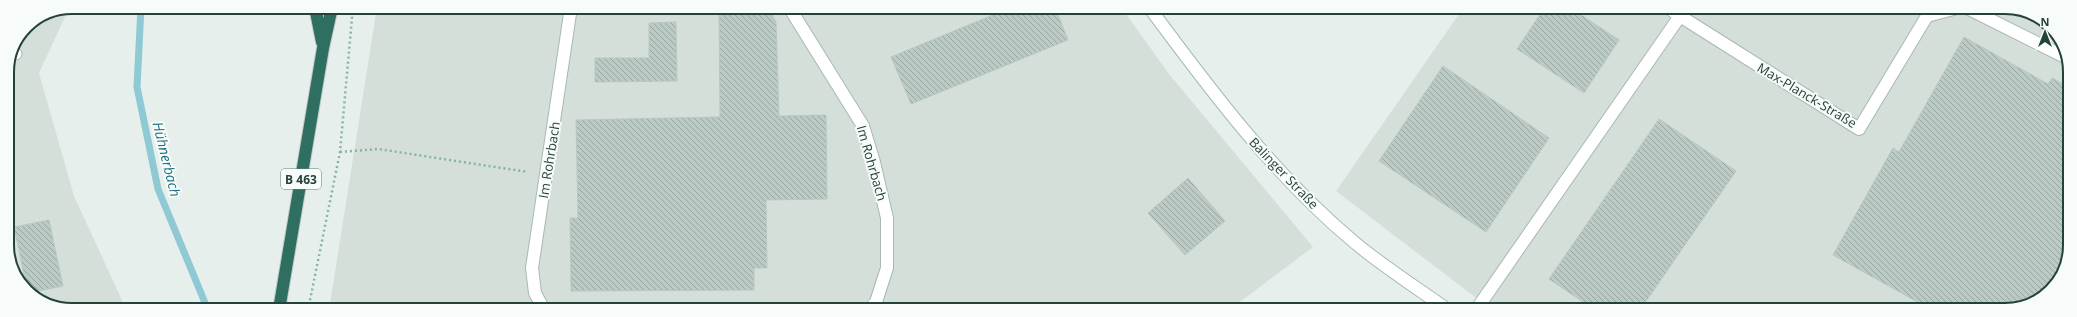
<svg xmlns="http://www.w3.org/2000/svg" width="2077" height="317" font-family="'Open Sans',sans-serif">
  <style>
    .built { fill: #d4dfda }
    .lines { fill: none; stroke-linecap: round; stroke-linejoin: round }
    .stream { stroke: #8ec9d4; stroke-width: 7 }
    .building { fill: url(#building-back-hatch); stroke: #b8c9c2 }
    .lane-casing { stroke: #a8b8b2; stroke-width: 13 }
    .street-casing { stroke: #a8b8b2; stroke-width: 14 }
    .secondary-casing { stroke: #a4bbb3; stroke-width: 14 }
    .highway-casing { stroke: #c2cac8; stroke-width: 14 }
    .path { stroke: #86b3a5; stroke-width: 2.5; stroke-dasharray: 2 3; stroke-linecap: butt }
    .lane { stroke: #fff; stroke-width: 11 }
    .street { stroke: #fff; stroke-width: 12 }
    .secondary { stroke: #fff; stroke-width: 12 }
    .highway { stroke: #2f6f62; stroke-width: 12 }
    .labels { text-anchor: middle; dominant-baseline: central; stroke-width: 4; stroke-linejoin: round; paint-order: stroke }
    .shield { fill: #f7fbf9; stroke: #637a73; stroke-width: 1 }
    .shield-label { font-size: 12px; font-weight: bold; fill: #24423a }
    .street-label { font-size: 13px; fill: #24423a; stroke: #f7fbf9 }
    .water-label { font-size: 14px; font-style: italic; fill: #1c6f80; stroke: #f7fbf9 }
    .rim { fill: none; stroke: #24423a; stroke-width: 2 }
  </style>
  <defs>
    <pattern id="building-back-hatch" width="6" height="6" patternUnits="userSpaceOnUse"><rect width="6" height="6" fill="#bbcac4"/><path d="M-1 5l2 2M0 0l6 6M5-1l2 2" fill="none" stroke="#98a6a0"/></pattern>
  </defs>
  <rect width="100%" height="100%" fill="#e6efeb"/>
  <!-- built -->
  <path class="built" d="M377,7H1121L1169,74L1313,247L1229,310H329Z
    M1464,7L2013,8L2048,23L2069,59V253L2048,294L2005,310H1492L1336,191Z
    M69,8L39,73L74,196L126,309H64L29,294L9,262L7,72L26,26Z"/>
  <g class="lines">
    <!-- stream -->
    <path class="stream" d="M141,7L137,87L158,189L208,310"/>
  </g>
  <!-- building -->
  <path class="building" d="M719,7H767L776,22L779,116L826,115L827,199L766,200L767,268H754V290L571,291L570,218H578L576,120L720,117Z
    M1012,7H1055L1068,40L911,104L891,57Z
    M1545,7H1569L1619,40L1584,93L1517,49Z
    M676,22L677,81L595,82V58H649V23Z
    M1964,37L2048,84L2052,78L2069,87V253L2048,294L2005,310H1932L1833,255L1893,148L1899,152Z
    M1443,66L1549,138L1486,232L1379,161Z
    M1659,119L1736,171L1640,310H1595L1549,279Z
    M1188,178L1225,221L1185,255L1148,213Z
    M49,220L63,286L28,293L14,227Z"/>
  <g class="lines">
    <!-- lane casing -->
    <g class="lane-casing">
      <path id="lane" d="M15,53L16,54"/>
    </g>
    <!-- street casing -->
    <g class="street-casing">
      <path id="street" d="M789,7L863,126L874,162L887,218V268L876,302L869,310
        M1967,8L2069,59
        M1680,16L1859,129L1927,16L1957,8
        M544,310L535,293L532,268L571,7
        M1476,310L1680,16L1667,7"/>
    </g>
    <!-- secondary casing -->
    <g class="secondary-casing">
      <path id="secondary" d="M1149,7C1211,91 1274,175 1354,242C1384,267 1417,288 1448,310"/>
    </g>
    <!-- highway casing -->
    <g class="highway-casing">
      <path id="highway" d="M315,7L322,42
        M279,310L323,48L332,7"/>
    </g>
    <!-- path -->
    <path class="path" d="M340,152L378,149L528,172
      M894,303L1001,310
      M308,310L340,152L353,7"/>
    <!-- lane -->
    <use href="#lane" class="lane"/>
    <!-- street -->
    <use href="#street" class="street"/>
    <!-- secondary -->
    <use href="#secondary" class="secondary"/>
    <!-- highway -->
    <use href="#highway" class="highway"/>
  </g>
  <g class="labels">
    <!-- shield labels -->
    <rect class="shield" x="281" y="169" width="40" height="20" rx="3"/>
    <g class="shield-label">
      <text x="301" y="179">B 463</text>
    </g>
    <!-- street labels -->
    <g class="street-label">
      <text transform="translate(1807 95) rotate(31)">Max-Planck-Straße</text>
      <text transform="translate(549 160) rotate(-81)">Im Rohrbach</text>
      <text transform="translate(872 163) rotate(74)">Im Rohrbach</text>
      <text transform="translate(1284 173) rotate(46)">Balinger Straße</text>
    </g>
    <!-- water labels -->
    <g class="water-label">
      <text transform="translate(167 159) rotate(76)">Hühnerbach</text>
    </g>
  </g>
  <!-- crop -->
  <path d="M0 0H2077V317H0ZM72 14H2005A58 58 0 0 1 2063 72V245A58 58 0 0 1 2005 303H72A58 58 0 0 1 14 245V72A58 58 0 0 1 72 14Z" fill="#f7fbf9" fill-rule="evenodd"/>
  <path class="rim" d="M72 14H2005A58 58 0 0 1 2063 72V245A58 58 0 0 1 2005 303H72A58 58 0 0 1 14 245V72A58 58 0 0 1 72 14Z"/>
  <!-- north arrow -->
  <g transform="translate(2045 32)" stroke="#f7fbf9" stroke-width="3" paint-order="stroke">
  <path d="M0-3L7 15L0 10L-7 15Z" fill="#24423a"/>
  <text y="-6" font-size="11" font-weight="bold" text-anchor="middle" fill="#24423a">N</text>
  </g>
</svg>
